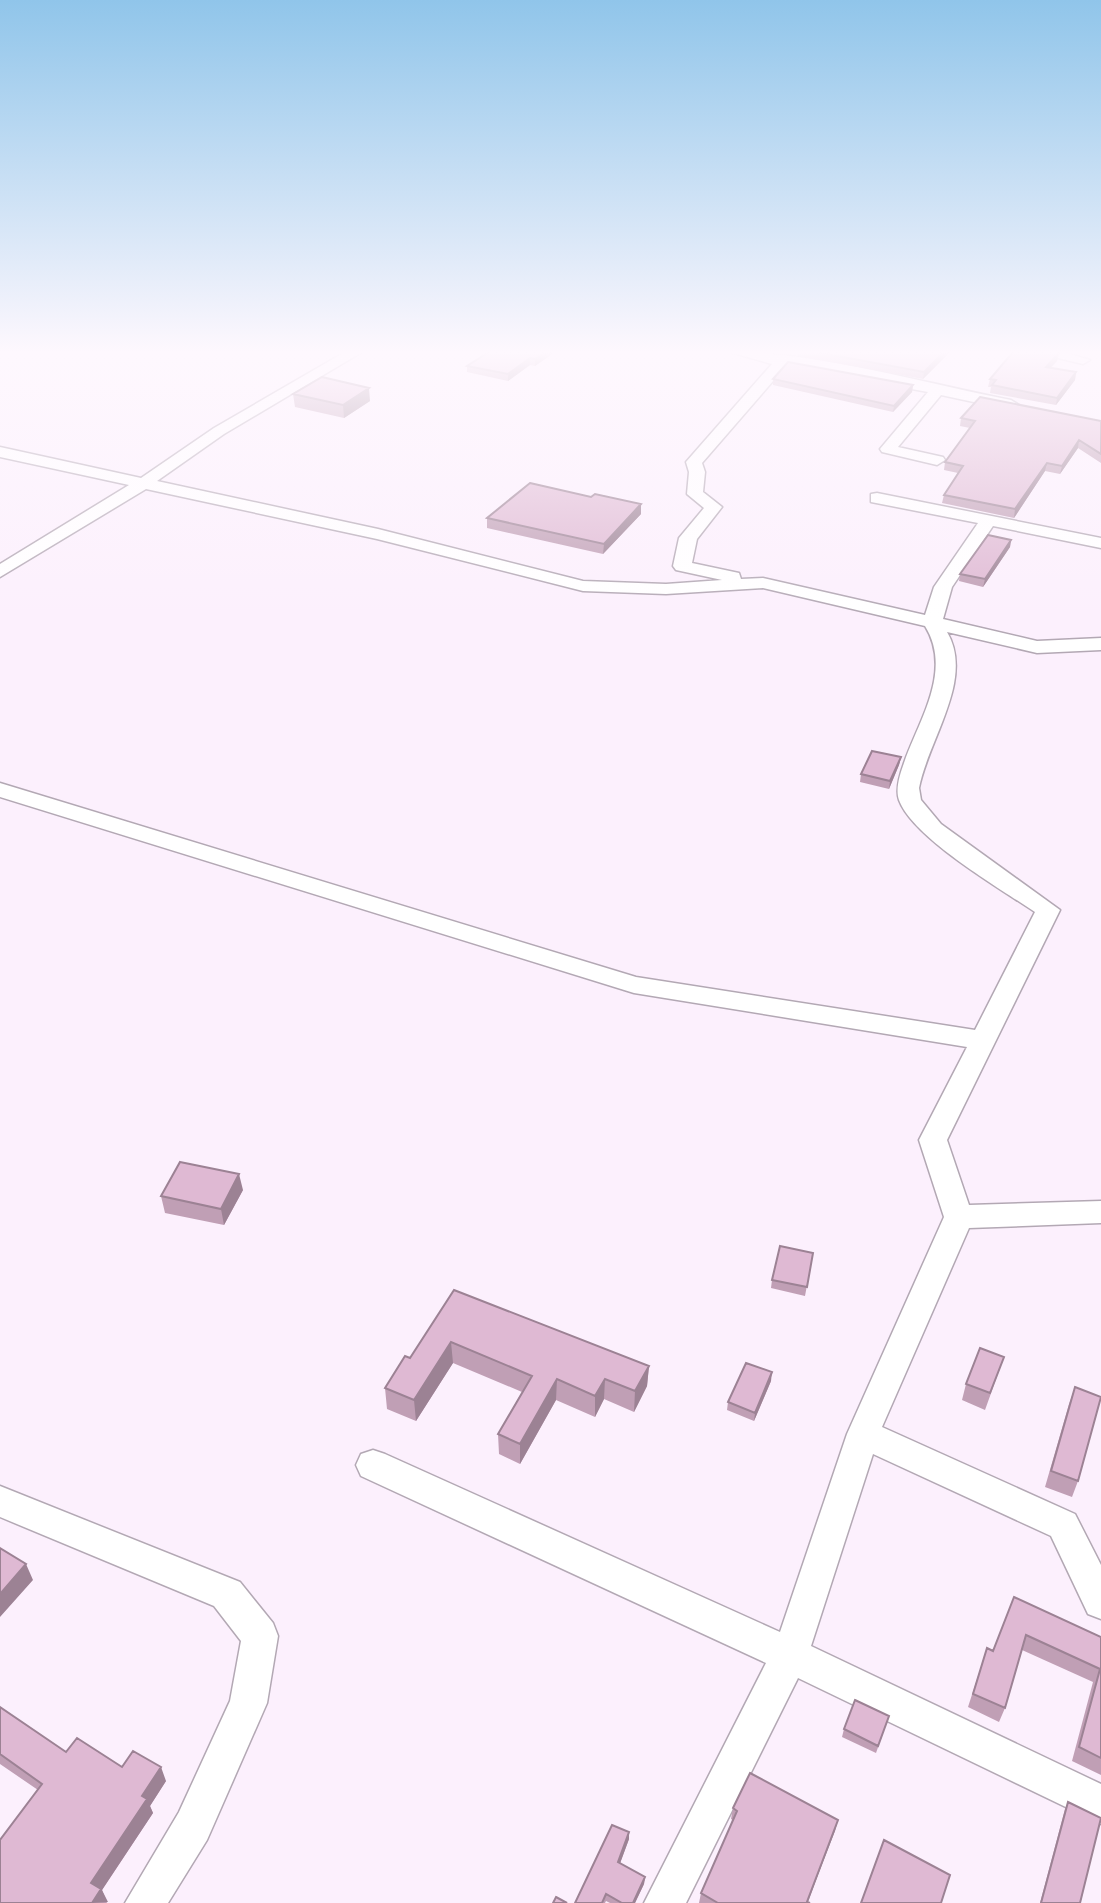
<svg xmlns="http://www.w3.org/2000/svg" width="1101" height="1903" font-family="'Fira Sans Condensed',sans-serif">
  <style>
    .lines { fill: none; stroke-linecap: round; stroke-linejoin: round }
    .minor-casing { stroke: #b3a8b4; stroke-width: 3 }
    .minor { fill: #fff; fill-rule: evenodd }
    .wall { fill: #c09fb5 }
    .shaded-wall { fill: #9c8294 }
    .building { fill: #dfb9d3; stroke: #9c8294; stroke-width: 2 }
  </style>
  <rect width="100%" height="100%" fill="#fcf0fd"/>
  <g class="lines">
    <!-- minor casing -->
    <g class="minor-casing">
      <path id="minor" d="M345,352H362L224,434L157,481L378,529L583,581L666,584L722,580L676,570L673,566L679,538L704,508L687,494L689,472L686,462L772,364L730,352C819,352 923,383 1011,400L1019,405L1011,410L941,395L898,447L943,457L945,460L937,465L882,452L880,449L928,392L786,366L702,463L705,472L703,492L722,507L697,539L692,563L739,573L741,579L763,578L925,615L934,587L978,523L871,502V494L877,493L1101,538V548L993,526L952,587L943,619L1037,641L1101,638V650L1037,653L947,632C975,679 928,740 919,788L921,800L941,824L1060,910L947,1140L969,1205L1101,1201V1223L969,1228L882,1427L1075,1514L1101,1565V1619L1088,1614L1051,1536L873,1454L811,1646L1101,1784V1824L798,1678L686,1903H644L766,1663L361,1476L356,1465L361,1454L373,1450L385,1454L780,1632L847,1434L944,1217L919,1140L967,1047L634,993L0,797V783L636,977L975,1030L1035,912C1001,889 913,838 899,800C895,789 900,774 904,763C919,720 953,671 925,626L763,588L666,594L583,591L377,539L146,489L0,577V564L129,485L0,457V447L141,478L214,428Z
        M1033,352H1063L1090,360L1083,364Z
        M0,1486L240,1582L273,1623L278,1636L267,1703L207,1840L168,1903H125L179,1812L230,1701L241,1641L214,1606L0,1517Z"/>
    </g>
    <!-- minor -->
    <use href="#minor" class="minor"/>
  </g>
  <!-- wall -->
  <path class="wall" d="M555,352L535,366L530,365L508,381L467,372V366Z
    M798,352H950L923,379L798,356Z
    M1059,353L1057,361L1051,368L1076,372L1075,380L1056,405L990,393L991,387H988L990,379Z
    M773,379L913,385L912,392L893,412L773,385Z
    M293,394L370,401L344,418L295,407Z
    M961,418L1101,421V463L1078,448L1060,474L1045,471L1014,518L942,503L944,495L958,473L944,470L945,462L970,428L960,426Z
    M641,504V514L603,554L487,528V518Z
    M1011,540L1010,547L983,587L959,581L960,574Z
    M901,757L899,765L889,789L860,782L861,774Z
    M243,1190L224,1225L165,1213L161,1196Z
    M813,1253L805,1296L771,1288L772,1280Z
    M454,1290L649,1366L647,1386L634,1412L604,1399L595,1417L556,1400L520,1464L499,1454L498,1434L522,1392L453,1363L416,1421L387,1409L385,1388L410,1358Z
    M1004,1357L985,1410L962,1400L966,1384Z
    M771,1381L754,1421L727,1410L728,1402Z
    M1075,1387L1078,1481L1072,1497L1045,1487L1069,1404Z
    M1014,1597L1101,1637V1775L1072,1761L1093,1682L1022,1650L1005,1708L999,1722L968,1707L987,1648L993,1651Z
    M0,1707L66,1752L166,1781L150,1806L153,1813L102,1890L107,1903H0L38,1790L0,1764Z
    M889,1716L876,1753L842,1737L844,1729Z
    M1068,1802L1080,1903H1040L1065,1809Z
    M733,1808L838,1820L808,1902L810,1903H699L701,1893L733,1820L731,1819Z
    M629,1832V1839L620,1863L645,1877L644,1884L635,1903H610L606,1901L605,1903H575Z"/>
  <!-- shaded-wall -->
  <path class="shaded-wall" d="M546,352H555L535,366V359Z
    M944,352H950L923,379L924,372Z
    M1059,353L1057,361L1044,374L1046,367Z
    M530,358V365L508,381V374Z
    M1076,372L1075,380L1056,405L1057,398Z
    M913,385L912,392L893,412L894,406Z
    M369,388L370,401L344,418L343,405Z
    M1079,440L1078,448L1060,474L1062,466Z
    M1047,463L1045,471L1014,518L1015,509Z
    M641,504V514L603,554L604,544Z
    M1011,540L1010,547L983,587L985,579Z
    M901,757L899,765L889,789L890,781Z
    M239,1174L243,1190L224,1225L221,1209Z
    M451,1342L453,1363L416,1421L414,1400Z
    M649,1366L647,1386L634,1412L635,1391Z
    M772,1372L771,1381L754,1421L755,1413Z
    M557,1379L556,1400L520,1464V1444Z
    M605,1379L604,1399L595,1417V1396Z
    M26,1564L33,1580L0,1617V1594Z
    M161,1767L166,1781L150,1806L153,1813L102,1890L108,1902L92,1903L91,1883L142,1796Z
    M838,1820L835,1831L807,1903Z
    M629,1832V1839L618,1869V1862Z
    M645,1877L644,1884L635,1903H633Z"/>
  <!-- building -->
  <path class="building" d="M489,352H546L535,359L530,358L508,374L467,366Z
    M816,352H944L924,372Z
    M1013,352H1055L1059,353L1046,367L1076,372L1057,398L992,385L996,380L990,379Z
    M788,362L913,385L894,406L773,379Z
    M322,377L369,388L343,405L293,394Z
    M980,397L1101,421V454L1079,440L1062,466L1047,463L1015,509L944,495L963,466L945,462L975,421L961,418Z
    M530,483L591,497L595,494L641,504L604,544L487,518Z
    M988,535L1011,540L985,579L960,574Z
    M872,751L901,757L890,781L861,774Z
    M180,1162L239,1174L221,1209L161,1196Z
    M780,1246L813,1253L807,1287L772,1280Z
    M454,1290L649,1366L635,1391L605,1379L595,1396L557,1379L520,1444L498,1434L532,1376L451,1342L414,1400L385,1388L405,1356L410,1358Z
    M980,1348L1004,1357L990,1393L966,1384Z
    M746,1363L772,1372L755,1413L728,1402Z
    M1075,1387L1101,1397L1078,1481L1051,1471Z
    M0,1548L26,1564L0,1594Z
    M1014,1597L1101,1637V1758L1079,1747L1100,1669L1026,1635L1005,1708L973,1694L987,1648L993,1651Z
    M855,1700L889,1716L878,1746L844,1729Z
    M0,1707L66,1752L77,1738L122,1767L133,1751L161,1767L142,1796L147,1799L91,1883L101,1889L92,1903H0V1840L42,1784L0,1754Z
    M750,1773L838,1820L807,1902L810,1903H718L701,1893L737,1811L733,1808Z
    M1068,1802L1101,1818L1080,1903H1041Z
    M612,1825L629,1832L618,1862L645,1877L633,1903H622L606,1894L602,1903H575Z
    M884,1840L950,1875L941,1903H861Z
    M556,1897L567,1903H553Z"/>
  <!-- sky -->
  <linearGradient id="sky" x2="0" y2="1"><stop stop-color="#90c5ea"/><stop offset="0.57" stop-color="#fef8fe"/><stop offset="1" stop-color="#fef8fe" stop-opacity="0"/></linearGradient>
  <rect width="1101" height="618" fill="url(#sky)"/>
</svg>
